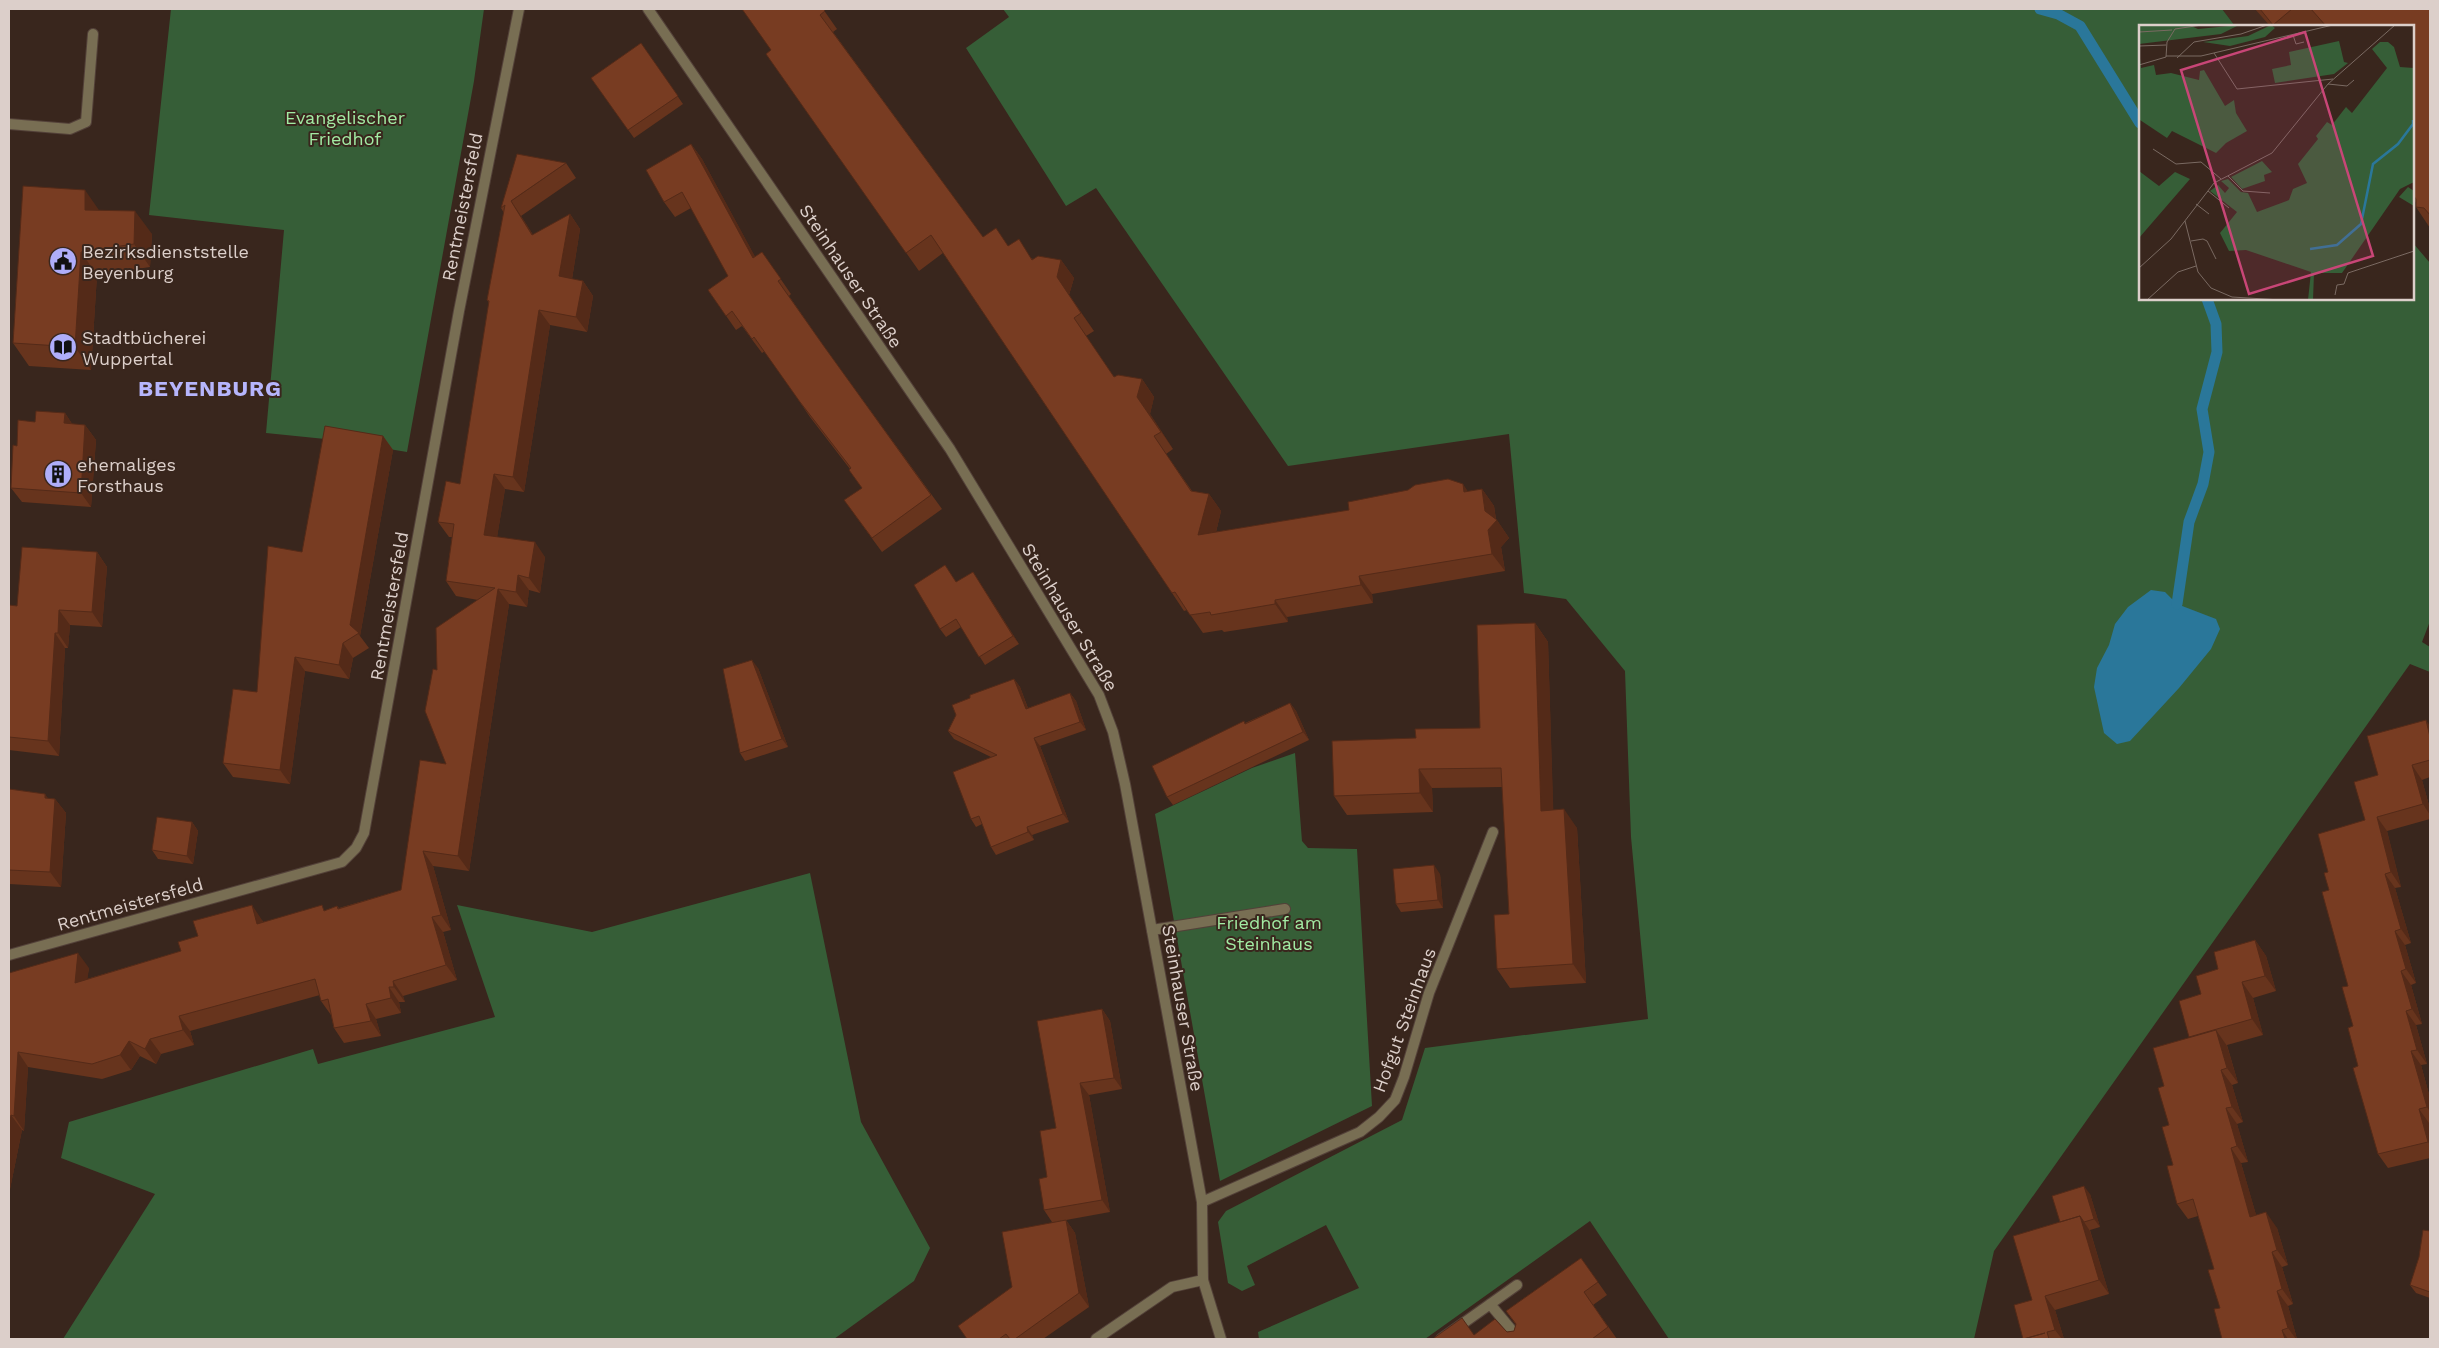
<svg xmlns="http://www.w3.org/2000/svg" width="2439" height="1348" font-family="'Work Sans',sans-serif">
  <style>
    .built { fill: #452b20 }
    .green { fill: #365e37 }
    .water { fill: #2a779a }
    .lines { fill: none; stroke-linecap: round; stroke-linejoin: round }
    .stream { stroke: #2a779a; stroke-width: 11 }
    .lane-casing { stroke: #534139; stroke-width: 12 }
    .street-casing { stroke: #534139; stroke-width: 12 }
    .lane { stroke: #786e53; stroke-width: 10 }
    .street { stroke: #786e53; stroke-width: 10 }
    .wall { fill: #67341d }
    .shaded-wall { fill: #542a18 }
    .building { fill: #783c22; stroke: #542a18 }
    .labels { text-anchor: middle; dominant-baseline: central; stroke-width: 4; stroke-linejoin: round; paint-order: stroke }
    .park-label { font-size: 18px; fill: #a2eba3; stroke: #39261d }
    .street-label { font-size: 18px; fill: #dccfca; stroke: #39261d }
    .poi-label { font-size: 18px; fill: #dccfca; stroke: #39261d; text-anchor: start }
    .district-label { font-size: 22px; font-weight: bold; letter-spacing: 1px; fill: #b6b5fc; stroke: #39261d }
    .inset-river { fill: none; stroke: #2a779a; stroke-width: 2.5 }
    .inset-road { fill: none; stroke: #7a6a62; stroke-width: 1 }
    .view { fill: #c84677; fill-opacity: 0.15; stroke: #c84677; stroke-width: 2.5 }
    .inset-edge { fill: none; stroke: #dccfca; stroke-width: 2.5 }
  </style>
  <rect width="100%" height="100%" fill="#39261d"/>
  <!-- built -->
  <path class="built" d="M2222,9H2367L2346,26H2235Z"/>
  <!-- green -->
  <path class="green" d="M171,9H484L474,81L407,452L335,440L266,433L284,230L149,215Z
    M1003,9H2222L2235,26H2140V299H2413V243L2430,263V621L2422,642L2430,647V672L2410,664L1994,1251L1974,1339H1669L1590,1221L1425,1339H1259L1258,1332L1359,1288L1326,1225L1247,1266L1255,1285L1242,1291L1228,1283L1218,1222L1226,1211L1402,1120L1425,1048L1648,1019L1631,837L1625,671L1566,599L1524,593L1509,434L1288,466L1096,188L1066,206L966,48L1009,17Z
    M1295,753L1302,841L1308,848L1357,849L1372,1106L1220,1181L1155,814L1252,768Z
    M810,873L861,1122L930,1248L914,1281L834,1339H63L155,1194L61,1158L69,1122L313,1049L318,1064L495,1017L457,905L592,932Z"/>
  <!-- water -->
  <path class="water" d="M2151,590L2165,592L2177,604L2216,619L2220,629L2211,649L2179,688L2130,741L2117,744L2104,733L2094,687L2097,668L2109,645L2115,624L2128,607Z"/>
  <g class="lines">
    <!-- stream -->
    <path class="stream" d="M2040,9L2058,14L2080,26L2140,123
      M2177,604L2189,522L2203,484L2209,452L2202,409L2217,352L2216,324L2207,299"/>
    <!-- lane casing -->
    <g class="lane-casing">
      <path id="lane" d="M9,124L70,129L86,122L93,34
        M1152,930L1285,909
        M1490,1304L1519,1339
        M1096,1339L1172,1287L1203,1280
        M1441,1339L1517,1285"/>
    </g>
    <!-- street casing -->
    <g class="street-casing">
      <path id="street" d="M648,9L950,449L1099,695L1113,732L1125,784L1202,1202L1203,1280L1221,1339
        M9,955L342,862L356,848L364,833L459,311L519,9
        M1202,1202L1360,1132L1379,1117L1395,1100L1404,1077L1429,993L1493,832"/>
    </g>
    <!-- lane -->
    <use href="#lane" class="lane"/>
    <!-- street -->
    <use href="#street" class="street"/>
  </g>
  <!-- wall -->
  <path class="wall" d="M823,9L837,29L833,32L983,237L1008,246L1033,259L1061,260L1074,278L1069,295L1094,331L1086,336L1114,377L1142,379L1154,397L1150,414L1173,449L1166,454L1192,491L1209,494L1221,511L1216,532L1482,489L1494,506L1496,519L1509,538L1501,547L1505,571L1372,594L1373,603L1287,617L1288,622L1224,632L1222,630L1203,633L1187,610L1184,611L1172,593L943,253L919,271L766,54L771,50Z
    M2255,9H2430V228L2416,207V203L2413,198V26H2270Z
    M641,43L683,104L634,138L591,78Z
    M691,144L702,159L755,257L762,252L791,294L789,296L825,348L942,509L882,552L854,514L862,488L849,470L850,469L810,417L765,351L762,353L742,326L736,330L708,290L728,276L691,208L675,217L664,202Z
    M566,163L576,178L521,216L533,235L570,214L580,229L572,279L583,281L593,296L587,332L550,325L524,492L505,489L497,537L545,557L540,593L529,590L527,607L509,604L469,871L433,866L451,930L443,932L457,980L403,996L405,1002H399L401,1013L376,1019L381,1036L344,1043L334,1028L331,1015L321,1001L320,995L190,1031L194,1045L161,1054L156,1064L140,1056L131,1070L102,1079L28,1067L24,1131L22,1130L9,1194V973L89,968L87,979L181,951L262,920L263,922L326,910L337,906L339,908L401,890L446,764L437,670L478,600L456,596L446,581L452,537H449L438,522L460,484L489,303L487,300L504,213L501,208Z
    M99,210L152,234L150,267L97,275L91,370L29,366L13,343Z
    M65,413L72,424L85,425L96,440L91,507L22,502L11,488L17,446L35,422Z
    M383,436L393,450L360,636L369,648L353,658L349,679L305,671L290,784L233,777L223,763L257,692L302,552Z
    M97,552L107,567L102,627L70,625L68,648H65L59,756L9,750V605L17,606Z
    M945,565L956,582L973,572L1019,644L985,665L961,627L946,637L940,629Z
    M1535,623L1548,642L1553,810L1577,828L1586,983L1510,988L1497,969L1509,914L1502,787L1432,788L1433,812L1347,815L1334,796L1416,738L1480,728Z
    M758,668L788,747L745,761L740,753Z
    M1014,679L1020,687L1028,708L1070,693L1076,701L1086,730L1040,746L1069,822L1032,835L1034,840L996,855L991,847L982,824L976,827L971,819L991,757L954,739L948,731Z
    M1290,703L1296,711L1309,740L1173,805L1167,797L1245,723Z
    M2430,726V777L2422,780L2430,809V819L2387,831L2401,887L2395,888L2411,943L2405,945L2416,983L2411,985L2422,1024L2416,1025L2427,1064L2421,1065L2430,1098V1123H2429L2430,1129V1158L2388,1168L2378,1154L2358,1066L2348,986L2329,890L2328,872L2365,820L2378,775Z
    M9,789L45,794L47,798L55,799L66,813L61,887L9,884Z
    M192,822L198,831L193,864L158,859L152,850Z
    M1440,874L1443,908L1401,912L1396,904Z
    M2255,940L2266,956L2276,991L2253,998L2263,1035L2227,1045L2238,1083L2232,1085L2243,1122L2237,1124L2248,1162L2241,1163L2256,1215L2277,1228L2288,1265L2282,1267L2293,1304L2288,1306L2297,1339H2222L2220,1308L2214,1269L2198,1216L2188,1219L2177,1204L2164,1086L2190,1038L2201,994L2218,969Z
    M1102,1009L1110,1021L1122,1089L1089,1095L1110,1212L1066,1220L1075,1233L1089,1307L1043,1339H967L1012,1287L1052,1222L1044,1210L1047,1177L1056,1128Z
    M2090,1194L2100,1227L2090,1230L2109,1294L2055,1310L2064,1339H2023L2032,1300Z
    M2430,1231V1298L2416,1293L2410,1285Z
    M1581,1258L1607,1295L1593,1305L1617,1339H1434L1514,1331L1516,1325L1506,1311Z"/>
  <!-- shaded-wall -->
  <path class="shaded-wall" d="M691,144L702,159L764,273L753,258Z
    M85,190L101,213L85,210Z
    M511,201L521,216L543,250L532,235Z
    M135,211L152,234L150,267L134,244Z
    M570,214L580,229L570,291L559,276Z
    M81,252L97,275L91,370L75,347Z
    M1061,260L1074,278L1069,295L1094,331L1057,277Z
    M583,281L593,296L587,332L576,317Z
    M539,310L550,325L524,492L513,477Z
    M1142,379L1154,397L1150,414L1173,449L1137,397Z
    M65,413L75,428L64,423Z
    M85,425L96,440L91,507L81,493Z
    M383,436L393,450L360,636L350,625Z
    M494,474L505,489L495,550L484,535Z
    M1463,484L1475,502L1464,492Z
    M1482,489L1494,506L1496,521L1497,520L1509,538L1501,547L1505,571L1492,554Z
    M1209,494L1221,511L1211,553L1198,535Z
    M535,542L545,557L540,593L529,578Z
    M97,552L107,567L102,627L92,612Z
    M973,572L978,580L1019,644L1013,636Z
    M518,575L529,590L527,607L516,592Z
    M1359,576L1372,594L1373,603L1361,585Z
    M498,589L509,604L469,871L458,856Z
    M1275,600L1287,617L1288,622L1275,604Z
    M59,610L70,625L68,648L58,633Z
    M1535,623L1548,642L1554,830L1541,811Z
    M55,633L65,648L59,756L48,741Z
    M343,643L353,658L349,679L339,665Z
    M295,657L305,671L290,784L280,770Z
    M752,660L758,668L788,747L782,739Z
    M1014,679L1020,687L1031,717L1026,709Z
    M1070,693L1076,701L1086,730L1080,722Z
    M1290,703L1296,711L1309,740L1303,732Z
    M2426,720L2430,726V737Z
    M1034,738L1040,746L1069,822L1063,814Z
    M2412,765L2422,780L2430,809V815L2423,804Z
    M1419,769L1432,788L1433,812L1420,793Z
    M45,794L55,808V799L66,813L61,887L50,872Z
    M1564,809L1577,828L1586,983L1573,964Z
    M2377,817L2387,831L2401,887L2391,872Z
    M192,822L198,831L193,864L187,856Z
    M1027,827L1032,835L1034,840L1028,832Z
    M423,851L433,866L451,930L441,915Z
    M1434,865L1440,874L1443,908L1438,900Z
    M2385,874L2395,888L2411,943L2401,929Z
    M252,905L262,920L267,939L257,924Z
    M432,917L443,932L457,980L446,965Z
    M2395,931L2405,945L2416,983L2406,969Z
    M2255,940L2266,956L2276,991L2265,976Z
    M78,953L89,968L85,998L75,983Z
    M2401,971L2411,985L2422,1024L2412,1009Z
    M393,981L403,996L405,1002L394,987Z
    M2242,982L2253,998L2263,1035L2252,1019Z
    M389,987L399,1002L401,1013L391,998Z
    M366,1004L376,1019L381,1036L371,1021Z
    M1102,1009L1110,1021L1122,1089L1114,1078Z
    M2406,1011L2416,1025L2427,1064L2417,1050Z
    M179,1016L190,1031L194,1045L183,1030Z
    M2216,1030L2227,1046L2238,1083L2227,1068Z
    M150,1039L161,1054L156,1064L145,1049Z
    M129,1041L140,1056L131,1070L120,1055Z
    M2411,1051L2421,1065L2430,1098V1112L2427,1107Z
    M18,1052L28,1067L24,1131L14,1116Z
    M2221,1070L2232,1085L2243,1122L2232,1107Z
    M1080,1083L1089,1095L1110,1212L1102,1200Z
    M2226,1108L2237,1124L2248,1162L2237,1146Z
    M2419,1109L2429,1123L2430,1129V1145L2428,1142Z
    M11,1115L22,1130L9,1194V1127Z
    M2231,1148L2241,1163L2261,1232L2250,1217Z
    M2084,1186L2090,1194L2100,1227L2094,1219Z
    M2266,1212L2277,1228L2288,1265L2277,1250Z
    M2080,1216L2090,1231L2109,1294L2099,1280Z
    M1066,1220L1075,1233L1089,1307L1079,1293Z
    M2272,1252L2282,1267L2293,1304L2282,1289Z
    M2277,1291L2288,1306L2297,1339H2296L2288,1328Z
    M2045,1296L2055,1310L2064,1339H2062L2055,1330Z
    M2282,1330L2288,1339H2285Z"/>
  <!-- building -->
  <path class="building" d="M742,9H823L825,11L820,15L983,237L996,228L1008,246L1019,239L1032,260L1038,256L1061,260L1057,277L1081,313L1074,318L1114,377L1118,375L1142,379L1137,397L1161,432L1154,436L1191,491L1209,494L1198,535L1349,510L1348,502L1408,490L1415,485L1448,479L1463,484L1464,492L1482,489L1485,511L1497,520L1488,530L1492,554L1359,576L1361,585L1275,600V604L1211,615L1210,612L1190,615L1175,592L1172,593L931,235L906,253L766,54L771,50Z
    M2260,9H2292L2273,25Z
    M2311,9H2430V215L2424,208L2416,207V199L2413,195V26H2326Z
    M641,43L678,96L628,130L591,78Z
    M691,144L753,258L762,252L781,279L778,281L823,345L931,495L872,538L844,500L862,488L849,470L851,468L800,402L754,337L752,339L732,311L726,316L708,290L728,276L682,192L664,202L646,170Z
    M517,154L566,163L511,201L532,235L570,214L559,276L583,281L576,317L539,310L513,477L494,474L484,535L535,542L529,578L518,575L516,592L498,589L458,856L423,851L441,915L432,917L446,965L393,981L394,987H389L391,998L366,1004L371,1021L334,1028L328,999L321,1001L315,979L179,1016L183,1030L150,1039L145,1049L129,1041L120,1055L92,1064L18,1052L14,1116L11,1115L9,1127V973L78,953L75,983L181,951L178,942L198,936L193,921L252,905L257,924L322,905L324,911L337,906L338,909L401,890L420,760L446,764L425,711L433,669L437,670L436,628L495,588L446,581L454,524L438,522L446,481L460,484L489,301L487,300L505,205L501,208Z
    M23,186L85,190V210L135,211L134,244L81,252L75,347L13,343Z
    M36,411L65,413L64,423L85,425L81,493L11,488L13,445L17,446L18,420L35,422Z
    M325,426L383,436L350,625L359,633L343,643L339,665L295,657L280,770L223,763L233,689L257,692L268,546L302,552Z
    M22,547L97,552L92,612L59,610L58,633H55L48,741L9,737V605L17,606Z
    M945,565L956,582L973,572L1013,636L979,657L956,619L940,629L914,585Z
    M1535,623L1541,811L1564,809L1573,964L1497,969L1494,915L1509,914L1501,768L1419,769L1420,793L1334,796L1332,741L1416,738L1415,729L1480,728L1477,625Z
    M752,660L782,739L740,753L723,669Z
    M1014,679L1026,709L1070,693L1080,722L1034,738L1063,814L1027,827L1028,832L991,847L979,816L971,819L953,772L997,755L948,731L956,715L952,705L970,698V695Z
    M1290,703L1303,732L1167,797L1152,766L1244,721L1245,724Z
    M2426,720L2430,737V760L2412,765L2423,804L2377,817L2391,872L2385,874L2401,929L2395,931L2406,969L2401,971L2412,1009L2406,1011L2417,1050L2411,1051L2427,1107L2419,1109L2428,1142L2378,1154L2353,1068L2358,1066L2348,1028L2353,1026L2342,987L2348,986L2322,892L2329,890L2324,873L2328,872L2318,834L2365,820L2354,782L2378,775L2367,736Z
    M9,789L45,794V798L55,799L50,872L9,870Z
    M157,817L192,822L187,856L152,850Z
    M1434,865L1438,900L1396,904L1393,869Z
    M2255,940L2265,976L2242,982L2252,1019L2189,1037L2179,1001L2201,994L2196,976L2218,969L2214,952Z
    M1102,1009L1114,1078L1080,1083L1102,1200L1044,1210L1039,1179L1047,1177L1040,1131L1056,1128L1037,1021Z
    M2216,1030L2227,1068L2221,1070L2232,1107L2226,1108L2237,1146L2231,1148L2250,1217L2266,1212L2277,1250L2272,1252L2282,1289L2277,1291L2288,1328L2282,1330L2285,1339H2222L2214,1309L2220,1308L2208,1270L2214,1269L2193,1199L2177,1204L2167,1166L2173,1165L2162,1127L2169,1125L2158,1088L2164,1086L2153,1048Z
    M2084,1186L2094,1219L2084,1222L2080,1216L2060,1222L2052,1196Z
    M2080,1216L2099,1280L2045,1296L2055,1330L2047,1332L2049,1339H2024L2045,1333L2023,1339L2014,1305L2032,1300L2013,1236Z
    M1066,1220L1079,1293L1015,1339H1010L1006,1334L999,1339H967L958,1326L1012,1287L1002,1232Z
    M2423,1230L2430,1231V1292L2410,1285L2419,1257Z
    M1581,1258L1598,1282L1584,1292L1608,1327L1592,1339H1434V1338L1462,1318L1474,1335L1495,1319L1507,1332L1514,1331L1516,1324L1506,1311Z"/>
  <!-- icons -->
  <defs>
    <g id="civic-disc" transform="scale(1.4375)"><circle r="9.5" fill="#afaefa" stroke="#39261d"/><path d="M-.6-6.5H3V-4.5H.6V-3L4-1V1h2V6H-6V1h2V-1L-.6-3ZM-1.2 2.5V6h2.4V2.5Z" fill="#111"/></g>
    <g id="library-disc" transform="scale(1.4375)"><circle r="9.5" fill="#afaefa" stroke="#39261d"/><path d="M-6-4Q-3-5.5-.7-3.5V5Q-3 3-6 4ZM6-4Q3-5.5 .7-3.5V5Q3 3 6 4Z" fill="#111"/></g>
    <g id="building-disc" transform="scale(1.4375)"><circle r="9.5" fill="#afaefa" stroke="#39261d"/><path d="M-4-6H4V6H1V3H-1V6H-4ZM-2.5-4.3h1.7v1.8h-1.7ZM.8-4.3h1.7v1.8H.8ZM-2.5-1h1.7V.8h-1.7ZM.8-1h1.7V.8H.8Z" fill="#111"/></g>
  </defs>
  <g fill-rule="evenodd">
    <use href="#civic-disc" x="63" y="261"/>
    <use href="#library-disc" x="63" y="347"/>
    <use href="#building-disc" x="58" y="474"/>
  </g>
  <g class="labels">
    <!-- park labels -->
    <g class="park-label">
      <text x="345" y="117">Evangelischer<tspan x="345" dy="21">Friedhof</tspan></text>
      <text x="1269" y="922">Friedhof am<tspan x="1269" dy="21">Steinhaus</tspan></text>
    </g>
    <!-- street labels -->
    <g class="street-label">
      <text transform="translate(462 207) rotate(-79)">Rentmeistersfeld</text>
      <text transform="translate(851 276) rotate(56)">Steinhauser Straße</text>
      <text transform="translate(389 606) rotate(-80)">Rentmeistersfeld</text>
      <text transform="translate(1070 617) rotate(59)">Steinhauser Straße</text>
      <text transform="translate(130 904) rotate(-16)">Rentmeistersfeld</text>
      <text transform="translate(1183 1008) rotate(80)">Steinhauser Straße</text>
      <text transform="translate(1404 1020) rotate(-70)">Hofgut Steinhaus</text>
    </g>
    <!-- poi labels -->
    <g class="poi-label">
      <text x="82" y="251">Bezirksdienststelle<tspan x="82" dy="21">Beyenburg</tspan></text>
      <text x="82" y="337">Stadtbücherei<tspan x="82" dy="21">Wuppertal</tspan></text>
      <text x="77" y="464">ehemaliges<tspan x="77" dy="21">Forsthaus</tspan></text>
    </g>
    <!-- district labels -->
    <g class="district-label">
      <text x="210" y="388">BEYENBURG</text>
    </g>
  </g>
  <!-- overview -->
  <g transform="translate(2139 25)">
    <rect width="275" height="275" fill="#39261d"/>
    <path d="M0,0H50L59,4L100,0L82,9L0,19ZM132,0L136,3L126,12L91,21L64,17L109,11ZM200,16L205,37L209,38L195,49L136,58L133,44L152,40L150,27ZM241,17H249L255,22L261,42L275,43V157L261,164L203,248H175L174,275H169L172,247L107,225L90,226L81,208L98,187L71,166L79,160L86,168L90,163L82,156L89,154L102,167L109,168L118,187L150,175L154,164L168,158L159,139L179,114L177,111L188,97L193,100L207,82L213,88L248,43L233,24ZM0,24L2,43L15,40L17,50L32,48L60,55L61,46L65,45L86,81L95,75L97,88L108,106L87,118L77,128L33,106L28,113L1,95L0,99ZM123,136L133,147L125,150L126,156L103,164L92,152ZM0,146L20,161L36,147L51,154L0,213ZM269,162L275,166V181L260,172Z" fill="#365e37"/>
    <path class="inset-river" d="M171,224L198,220L222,199L234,139L259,119L274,99V95"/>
    <path class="inset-road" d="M0,7L33,5M154,10L157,19L165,17M0,21L27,20M75,28L98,64L194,54M27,31H62L194,0M38,33L55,17L102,9L128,0M0,40L27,32L28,17L36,4L63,0M189,59L208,61L215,55M14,124L37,139L62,137L82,154M89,151L104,166L131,168M69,166L90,183M57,179L70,189M46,196L59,247L72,263L93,272L142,275M52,216L64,214L68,216L77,234M0,243L32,214L75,158L133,128L189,59L256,0M196,270L198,260L205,259L209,248L275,226M8,275L39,247L57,241"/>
    <path class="view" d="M166,7L234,231L110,269L42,45Z"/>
    <rect width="275" height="275" class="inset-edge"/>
  </g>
  <!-- border -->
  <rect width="2439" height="1348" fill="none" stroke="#dccfca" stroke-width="20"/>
</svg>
